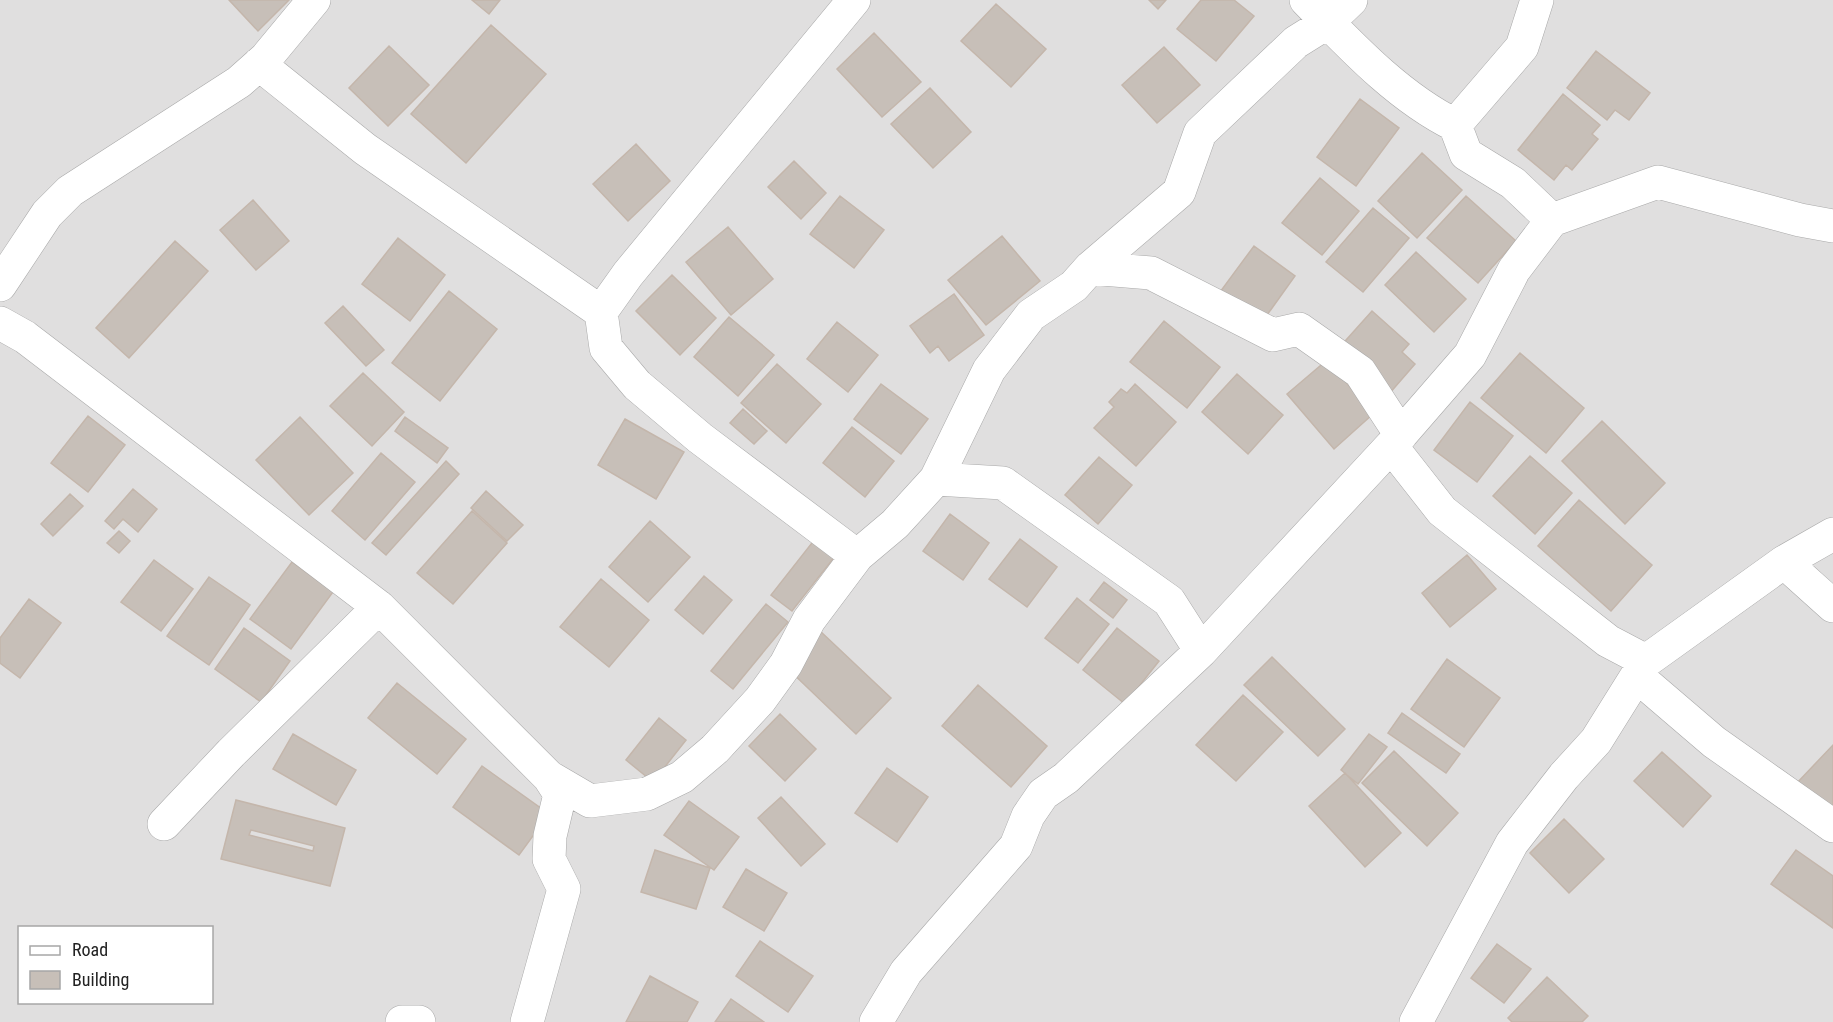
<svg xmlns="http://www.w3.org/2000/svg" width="1833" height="1022" font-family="'Roboto Condensed',sans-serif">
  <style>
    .residential { fill: #e0dfdf; fill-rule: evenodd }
    .building { fill: #c7bfb8; stroke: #c4b6ab; stroke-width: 1.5; fill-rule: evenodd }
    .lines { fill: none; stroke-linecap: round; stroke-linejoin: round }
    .minor-casing { stroke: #a9a9a9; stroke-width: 34 }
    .minor { stroke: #fff; stroke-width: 33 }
  </style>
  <rect width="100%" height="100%" fill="#f2efe9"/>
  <!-- residential -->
  <path class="residential" d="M0,0H1833V1022H0ZM20,928H212V1002H20Z"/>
  <!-- building -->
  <path class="building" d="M229,0H289L258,31Z
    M472,0H500L489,14Z
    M1149,0H1166L1158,9Z
    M1201,0H1234L1254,16L1216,61L1177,29Z
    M996,4L1046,49L1011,87L961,41Z
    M491,25L546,74L466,163L411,114Z
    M874,33L921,82L882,117L837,69Z
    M389,46L429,85L388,126L349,88Z
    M1164,47L1200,85L1157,123L1122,85Z
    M1596,51L1650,93L1629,120L1615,110L1607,120L1567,88Z
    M930,88L971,132L933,168L891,124Z
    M1563,94L1600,125L1592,134L1598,139L1572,170L1566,165L1554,180L1518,150Z
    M1360,99L1399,128L1356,186L1317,157Z
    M636,144L670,181L628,221L593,184Z
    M1422,153L1462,190L1417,238L1378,201Z
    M794,161L826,193L801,219L768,187Z
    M1320,178L1359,211L1322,255L1282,223Z
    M840,196L884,230L854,268L810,234Z
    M1466,196L1516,241L1478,283L1427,238Z
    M253,200L289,241L256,270L220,230Z
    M1373,208L1409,238L1363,292L1326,262Z
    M728,227L773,279L731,315L686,262Z
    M1002,236L1040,281L986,325L948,280Z
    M398,238L445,275L410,321L362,284Z
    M175,241L208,271L129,358L96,328Z
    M1254,246L1295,276L1262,322L1220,292Z
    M1416,252L1466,299L1434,332L1385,285Z
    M672,275L716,318L680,355L636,311Z
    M449,291L497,329L440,401L392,363Z
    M954,294L984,335L949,361L938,346L930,353L910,326Z
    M343,306L384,350L366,366L325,323Z
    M1372,311L1409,344L1402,352L1415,364L1389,394L1338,349Z
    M729,317L774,355L738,396L694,357Z
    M1164,321L1220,367L1187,408L1130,362Z
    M837,322L878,355L848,392L807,359Z
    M1520,353L1584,408L1546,453L1481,398Z
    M1327,360L1373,414L1334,449L1287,394Z
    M777,364L821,404L786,443L741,403Z
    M363,373L404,412L372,446L330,406Z
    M1237,374L1283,415L1248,454L1202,412Z
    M881,384L928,419L901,454L854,419Z
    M1135,384L1176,422L1136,466L1094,428L1114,407L1109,402L1121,389L1127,393Z
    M1470,402L1513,436L1477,482L1434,450Z
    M743,409L767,431L754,444L730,423Z
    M88,416L125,445L88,492L51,463Z
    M300,417L353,473L309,515L256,460Z
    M405,417L448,448L437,463L395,431Z
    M625,419L684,452L656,499L598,465Z
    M1602,421L1665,483L1625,524L1562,461Z
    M852,427L894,461L865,497L823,463Z
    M381,453L415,482L365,540L332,511Z
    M1530,456L1572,493L1535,534L1493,496Z
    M1099,457L1132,485L1098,524L1065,495Z
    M446,461L459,474L386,555L372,543Z
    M133,489L157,509L138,532L123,519L114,529L105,521Z
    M486,491L523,525L507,541L471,508Z
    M70,494L83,506L53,536L41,524Z
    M1579,500L1652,565L1611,611L1538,546Z
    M472,511L507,543L453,604L417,573Z
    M950,514L989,543L963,580L923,551Z
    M650,521L690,557L648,602L609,567Z
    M119,531L130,541L119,553L107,543Z
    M819,534L840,550L792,611L771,595Z
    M1020,539L1057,567L1027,607L989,579Z
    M1467,555L1496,589L1450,627L1422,593Z
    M154,560L193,589L161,631L121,602Z
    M292,562L333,592L291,649L250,619Z
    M704,576L732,600L703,634L675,610Z
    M209,577L250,605L209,665L167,636Z
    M601,579L649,620L609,667L560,627Z
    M1104,582L1127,600L1113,618L1090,600Z
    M1077,598L1109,624L1078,663L1045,638Z
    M29,599L61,623L20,678L0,663V638Z
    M766,604L788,622L733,689L711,671Z
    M244,628L290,661L261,702L215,669Z
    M1117,628L1159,661L1125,704L1083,670Z
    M819,630L891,698L856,734L785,666Z
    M1272,657L1345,729L1318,756L1244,685Z
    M1447,659L1500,698L1464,747L1411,709Z
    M397,683L466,739L437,774L368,718Z
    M978,685L1047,746L1011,787L942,726Z
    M1243,695L1283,732L1236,781L1196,745Z
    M1402,713L1460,754L1446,773L1388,733Z
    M780,714L816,749L785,781L749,746Z
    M659,718L686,740L653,782L626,760Z
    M293,734L356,770L336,805L273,769Z
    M1369,734L1387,747L1358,784L1341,770Z
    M1833,745V818L1796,784Z
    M1394,751L1458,813L1427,846L1362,783Z
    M1662,752L1711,796L1683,827L1634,781Z
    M482,766L549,814L519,855L453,807Z
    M887,768L928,797L897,842L855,813Z
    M1345,773L1401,833L1365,867L1309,806Z
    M781,797L825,844L801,866L758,818Z
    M236,800L345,828L330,886L221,859ZM251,830L314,846L313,851L249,835Z
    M689,801L739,837L714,870L664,835Z
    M1564,819L1604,859L1569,893L1530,853Z
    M655,850L710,868L696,909L641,892Z
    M1796,850L1833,876V928L1771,884Z
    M746,869L787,893L764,931L723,907Z
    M760,941L813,976L788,1012L736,976Z
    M1497,944L1531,969L1504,1003L1471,978Z
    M650,976L698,1002L687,1022H626Z
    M1547,977L1588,1016L1582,1022H1512L1508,1018Z
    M731,999L764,1022H715Z"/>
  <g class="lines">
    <!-- minor casing -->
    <g class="minor-casing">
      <path id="minor" d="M854,0L628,274L601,312L606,348L637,385L700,438L857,556
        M1306,0C1350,45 1398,97 1455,125L1466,154L1513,183L1552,220L1658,182L1800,220L1833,226
        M259,64L365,149L601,312
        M1455,125L1522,47L1537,0
        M1090,268L1179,192L1200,133L1296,42L1328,22L1351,0
        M0,285L47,214L70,191L239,82L266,58L314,0
        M0,323L25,337L379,607L549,777L590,801L647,794L682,777L715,749L760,700L786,664L809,620L857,556L895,524L936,479L1003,483L1169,601L1201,651L1391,446L1470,355L1514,270L1552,220
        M1391,446L1442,511L1456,522L1608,641L1646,661
        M936,479L989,370L1031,315L1074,286L1090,268L1151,273L1273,335L1299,329L1360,372L1401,435
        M1784,562L1833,606
        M1638,677L1714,742L1833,826
        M164,824L231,753L379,607
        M402,1022H419
        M527,1022L564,889L549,859L550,836L560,794L549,777
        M876,1022L906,972L1016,846L1028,816L1043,794L1066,778L1201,651
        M1416,1022L1512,843L1564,776L1596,741L1646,661L1784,562L1833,534"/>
    </g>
    <!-- minor -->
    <use href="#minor" class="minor"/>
  </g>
  <!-- legend -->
  <rect x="18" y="926" width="195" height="78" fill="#ffffff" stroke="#a7a7a7" stroke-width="1.5"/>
  <rect x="30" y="946" width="30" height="9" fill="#ffffff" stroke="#a7a7a7" stroke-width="1.5"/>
  <text x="72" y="956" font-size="18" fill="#222222">Road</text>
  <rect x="30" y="971" width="30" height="18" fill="#c7bfb8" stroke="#a7a7a7" stroke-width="1.5"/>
  <text x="72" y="986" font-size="18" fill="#222222">Building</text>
</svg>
